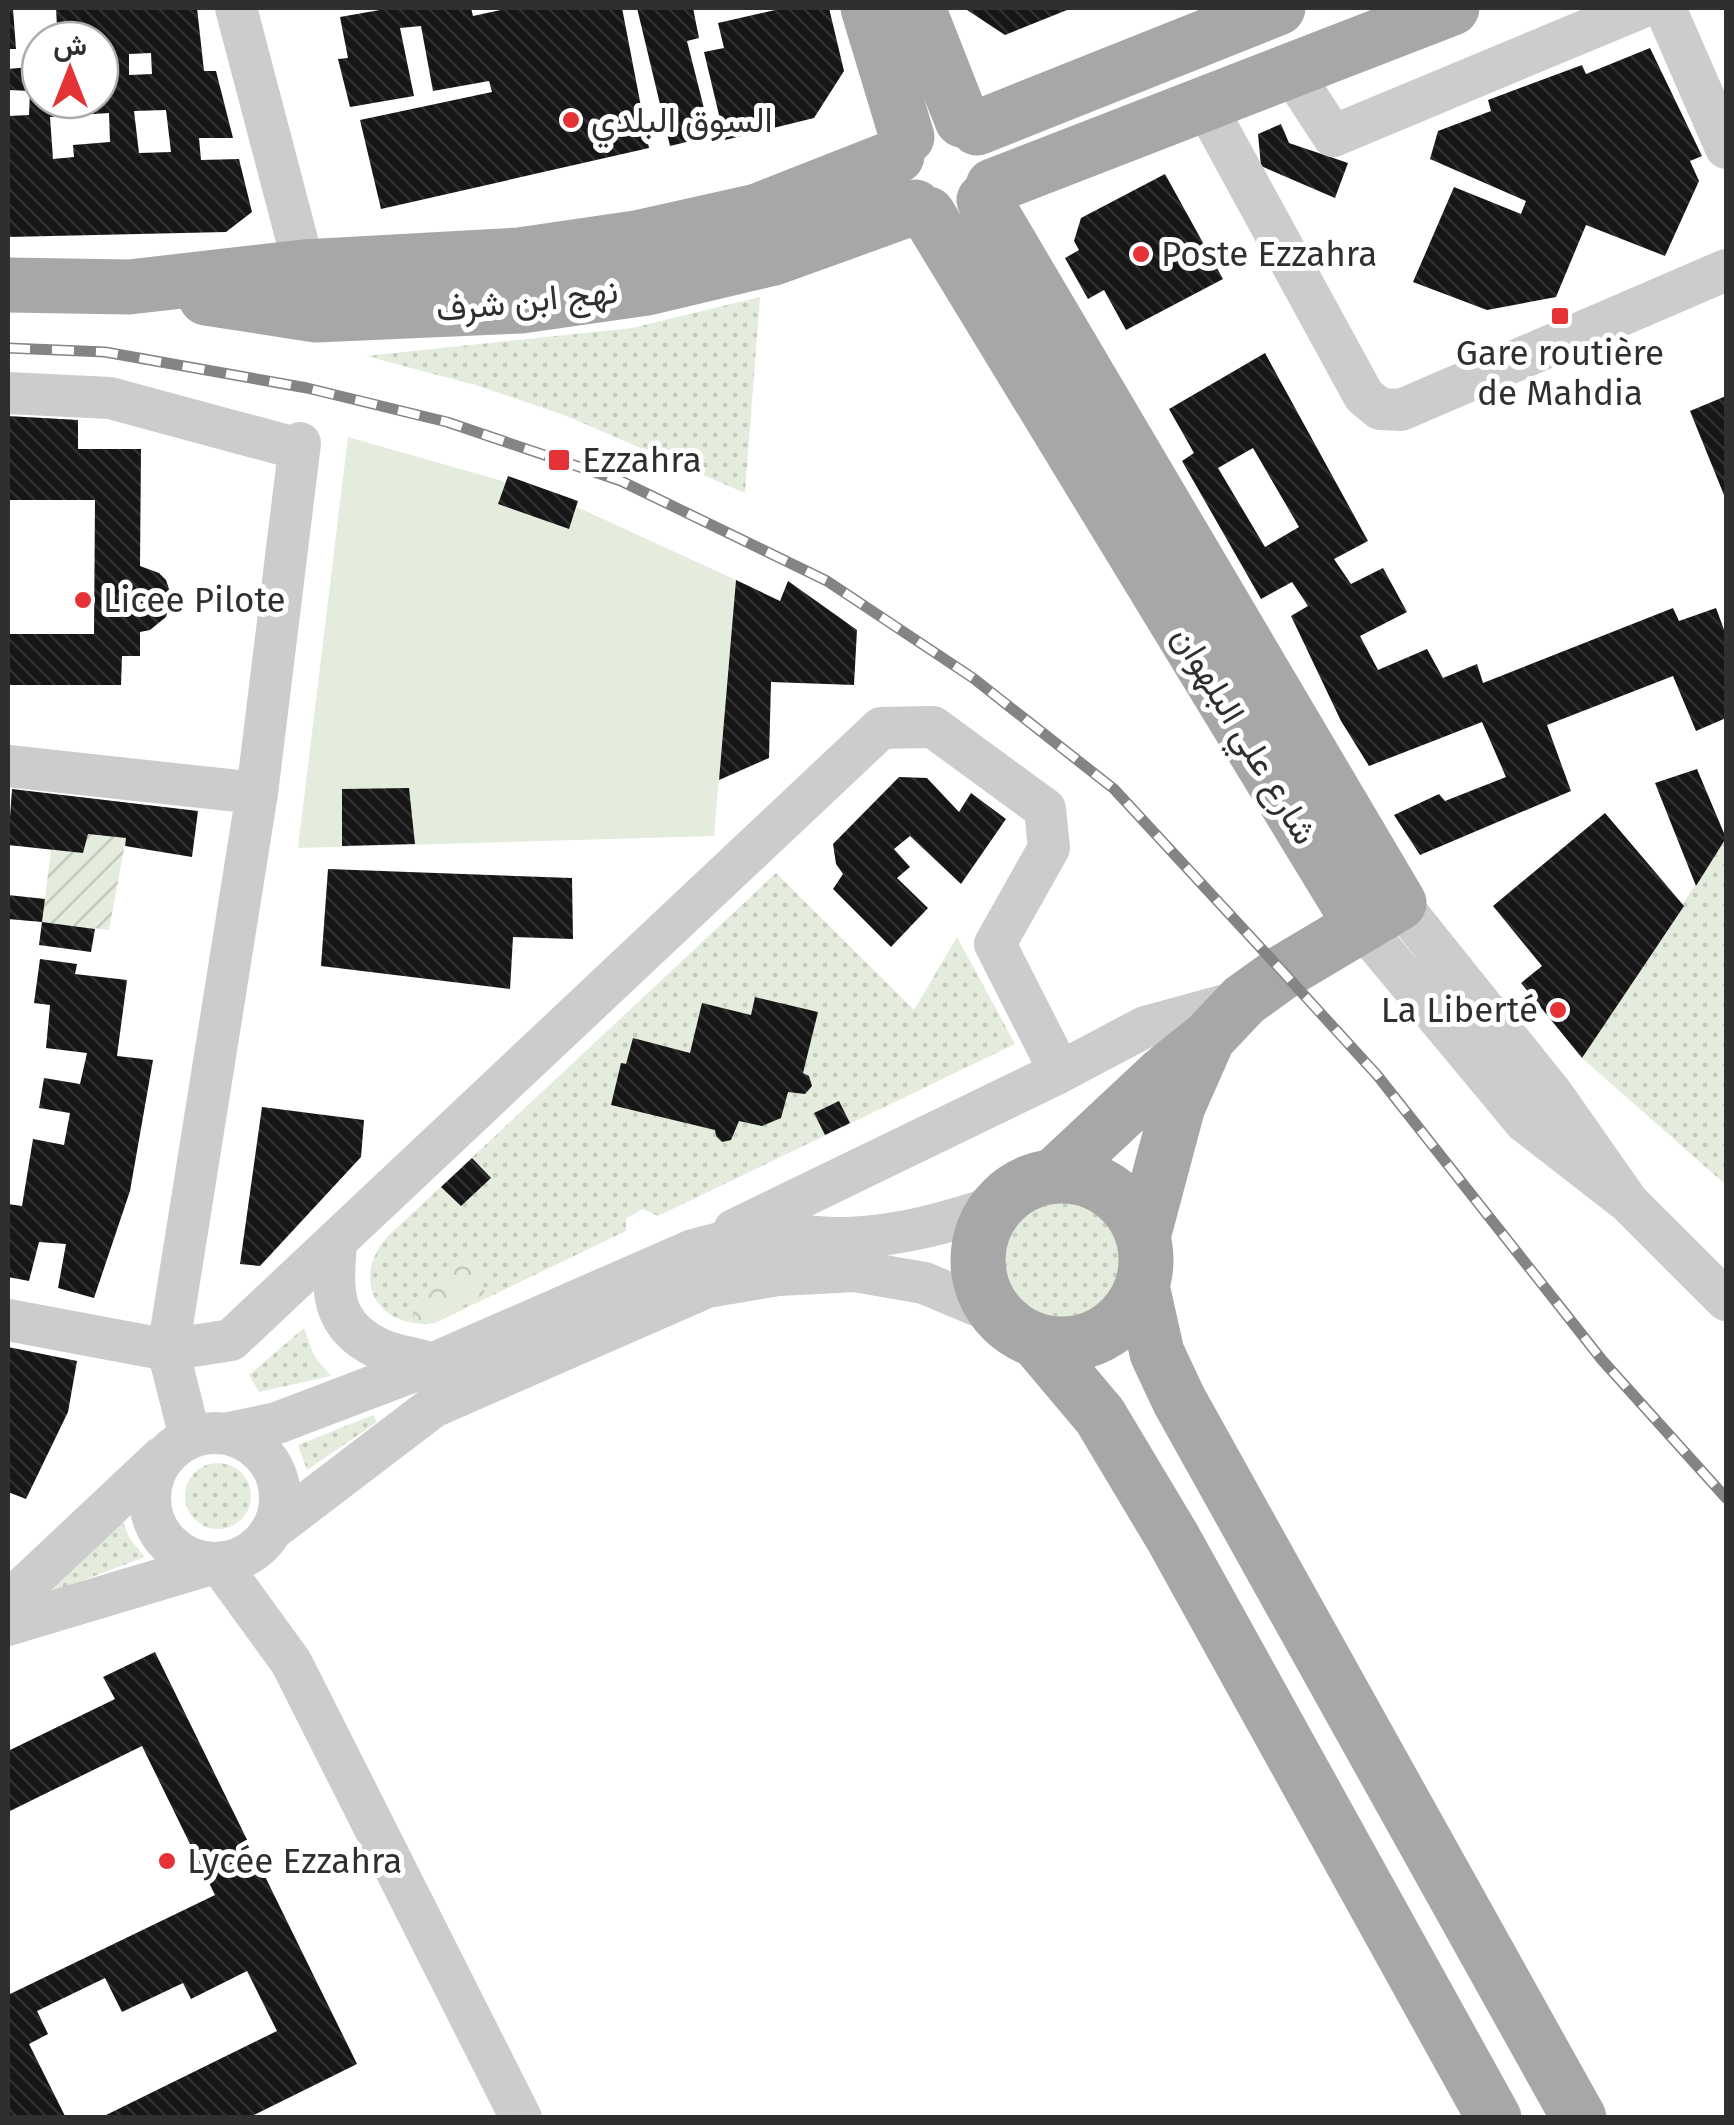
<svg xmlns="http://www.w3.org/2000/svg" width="1734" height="2125" font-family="'Fira Sans',Vazirmatn,sans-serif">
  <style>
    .grass { fill: url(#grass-dots) }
    .forest { fill: url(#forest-crowns) }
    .garden { fill: url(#garden-furrows) }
    .pitch { fill: #e4ecdd }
    .building { fill: url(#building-back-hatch); fill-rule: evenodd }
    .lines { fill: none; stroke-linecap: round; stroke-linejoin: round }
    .minor { stroke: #ccc; stroke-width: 42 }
    .major { stroke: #a7a7a7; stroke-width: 55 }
    .rail-casing { stroke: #848484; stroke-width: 11 }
    .rail { stroke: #fff; stroke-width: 8; stroke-dasharray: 22; stroke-linecap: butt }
    .poi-dot { fill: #e53237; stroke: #fff; stroke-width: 4 }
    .labels { text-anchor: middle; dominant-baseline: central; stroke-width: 10; stroke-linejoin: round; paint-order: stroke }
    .poi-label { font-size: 35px; fill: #2f2f2f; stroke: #fff; text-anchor: start }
    .street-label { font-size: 35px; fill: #2f2f2f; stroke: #fff }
  </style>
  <defs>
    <pattern id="grass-dots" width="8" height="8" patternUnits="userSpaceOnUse" patternTransform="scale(2.5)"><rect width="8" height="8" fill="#e4ecdd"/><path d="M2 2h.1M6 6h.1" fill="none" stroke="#c4cbbe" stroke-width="1.8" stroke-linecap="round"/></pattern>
    <pattern id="forest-crowns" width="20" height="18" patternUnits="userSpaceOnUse" patternTransform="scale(2.5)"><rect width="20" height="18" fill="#e4ecdd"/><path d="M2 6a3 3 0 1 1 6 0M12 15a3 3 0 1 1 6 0" fill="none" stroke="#c4cbbe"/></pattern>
    <pattern id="garden-furrows" width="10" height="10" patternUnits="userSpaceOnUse" patternTransform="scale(2.5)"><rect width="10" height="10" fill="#e4ecdd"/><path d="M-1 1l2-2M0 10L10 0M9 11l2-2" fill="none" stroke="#c4cbbe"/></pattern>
    <pattern id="building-back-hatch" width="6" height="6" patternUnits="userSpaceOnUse" patternTransform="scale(2.5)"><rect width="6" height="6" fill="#161616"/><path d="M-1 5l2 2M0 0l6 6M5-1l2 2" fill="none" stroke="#303030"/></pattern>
  </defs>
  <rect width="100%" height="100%" fill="#fff"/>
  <!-- grass -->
  <path class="grass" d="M760,297L745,493L564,415L475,385L366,356L632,328Z
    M1726,838V1185L1582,1058Z
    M776,873L914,1010L957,937L1015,1044L658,1216L643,1209L626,1218V1231L435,1323C379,1330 349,1281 387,1237Z
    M993 1255a68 68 0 1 1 136 0a68 68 0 1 1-136 0Z
    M304,1328L314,1356L331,1376L259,1392L249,1375Z
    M373,1415L377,1422L307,1470L298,1445Z
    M185 1496a33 33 0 1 1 66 0a33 33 0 1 1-66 0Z
    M122,1520L130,1539L145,1557L52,1592L48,1584Z"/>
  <!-- forest -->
  <path class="forest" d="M472,1262L480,1270L485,1294L434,1320L417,1322L409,1304L415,1298C436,1299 433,1284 441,1269L454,1263Z"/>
  <!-- garden -->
  <path class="garden" d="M88,834L126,838L109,930L42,922L51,850L82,853Z"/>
  <!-- pitch -->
  <path class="pitch" d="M348,437L506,482L498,504L568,529L577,507L736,580L714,836L298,848Z"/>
  <!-- building -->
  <path class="building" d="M56,8H197L204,71H216L233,138H199L201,160L239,159L252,212L226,232L8,237V116L29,115L30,91L8,90V69L40,66V100H100V40H79L77,27H57ZM151,53L152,74L129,75V54ZM166,110L171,152L139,153L134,111ZM109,113L110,142L73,145L74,157L53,159L50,117Z
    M391,8H471L473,16L510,8H622L649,148L381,209L360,120L492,92L489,81L433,91L421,26L400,28L414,96L350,107L338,59L348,58L340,17Z
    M637,8H693L699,38L687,41L711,136L670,146Z
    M784,8H829L844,71L814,118L725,140L704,52L724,48L718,23Z
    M964,8H1072L1005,35Z
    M8,9H13L16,49H8Z
    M1650,48L1702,156L1690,161L1699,181L1665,256L1586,225L1556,297L1487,310L1413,282L1454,187L1521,214L1526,201L1430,159L1438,131L1491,111L1488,100L1582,65L1586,74Z
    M1281,124L1289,143L1348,163L1335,198L1261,166L1258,134Z
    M1165,174L1223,279L1126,330L1104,290L1088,299L1065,258L1079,250L1074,241L1081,218Z
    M1265,353L1368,541L1334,559L1351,584L1383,568L1407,612L1360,636L1378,670L1427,649L1443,678L1477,664L1483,683L1673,608L1679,621L1716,608L1726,635V718L1696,731L1673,676L1547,725L1571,791L1420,855L1394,815L1439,794L1445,801L1506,777L1482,722L1369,766L1341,721L1291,616L1308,606L1292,582L1261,599L1182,461L1194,453L1169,409ZM1253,448L1299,527L1265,547L1218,468Z
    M1726,396V500L1690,411Z
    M8,416L78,420V449H141L140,566L159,573L166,580L172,598L166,617L150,630L140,632V656H122L121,685H8V634H94L95,500H8Z
    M508,476L578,501L569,529L498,504Z
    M736,580L780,601L788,581L857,630L854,685L771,682L769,758L719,780Z
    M1697,769L1726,838L1696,886L1655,783Z
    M899,777L927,778L959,812L971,793L1006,819L961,884L910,836L894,849L910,867L897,878L928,908L891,947L833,889L843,874L836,864L833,844Z
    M409,788L415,844L342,846V789Z
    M12,789L198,811L192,857L125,846L126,838L88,834L83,853L8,845Z
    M1605,813L1684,906L1582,1058L1521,983L1542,966L1493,906Z
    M328,869L572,878L573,939L513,937L510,989L321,966Z
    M8,895L45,899L42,922L8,919Z
    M42,922L95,929L91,952L39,945Z
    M40,959L77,964L75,974L127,980L117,1056L153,1060L130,1191L94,1298L58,1288L66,1244L39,1242L29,1281L8,1277V1204L22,1206L33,1139L64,1145L70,1113L39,1108L44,1078L80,1084L87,1053L46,1048L50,1005L34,1003Z
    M755,997L818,1012L803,1073L809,1076L812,1086L805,1094L788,1092L781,1118L762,1126L739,1121L731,1140L722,1142L716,1136L715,1130L611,1105L621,1063L626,1064L633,1038L690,1053L702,1003L751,1015Z
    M839,1101L850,1123L825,1135L814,1113Z
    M262,1107L364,1120L361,1157L260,1266L240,1264Z
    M472,1158L491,1178L461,1206L441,1187Z
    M8,1347L77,1361L68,1412L26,1499L8,1492Z
    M155,1652L357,2064L248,2118H100L277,2031L247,1971L191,1999L183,1983L122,2012L105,1978L37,2011L48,2034L29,2044L66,2118H8V1995L215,1895L142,1746L8,1812V1751L115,1699L103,1677Z"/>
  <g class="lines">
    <!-- minor -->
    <path class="minor" d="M236,8L312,297
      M1665,8L1726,148
      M1290,70L1333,136L1640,8
      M1204,103L1364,396L1380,409L1401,410L1726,270
      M8,393L110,398L299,449
      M8,766L257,793
      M1361,925L1525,1122L1628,1202L1553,1095L1399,903
      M1628,1202L1726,1300
      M734,1230L1060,1072L1145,1027L1244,1000
      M336,1244C332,1291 330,1326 380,1349C395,1356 416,1358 432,1364
      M8,1320L168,1350L231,1340L881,728L933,727L1045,809L1049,848L995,944L1060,1072
      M150 1498a65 65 0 1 1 130 0a65 65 0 1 1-130 0Z
      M229,1433L277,1423L432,1364L693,1250C720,1243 748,1235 776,1235C799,1234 823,1239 846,1238C899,1236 947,1223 997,1206
      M190,1437L168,1350L257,793L300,443
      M273,1529L433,1407L707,1287L778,1275L855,1271L924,1283L996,1313
      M219,1563L291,1662L521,2118
      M8,1602L161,1458
      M8,1625L215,1563"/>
    <!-- major -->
    <path class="major" d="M868,8L907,137
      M918,8L962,120
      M977,128L1278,8
      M993,186L1452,8
      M984,200L1399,903L1283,972L1244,1000L1208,1038L1162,1075L1054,1176
      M928,214L1361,925
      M8,285L129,287L304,267L519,255L636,238L757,211L897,156
      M206,298L316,315L521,306L647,288L774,258L915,207
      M978 1260a84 84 0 1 1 168 0a84 84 0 1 1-168 0Z
      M1143,1237L1178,1106L1205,1045
      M1142,1286L1157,1353L1179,1400L1579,2118
      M1036,1340L1100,1416L1173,1538L1494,2118"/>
    <!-- rail casing -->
    <g class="rail-casing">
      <path id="rail" d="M8,348L105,352L307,388L447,422L621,481L827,581L973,678L1114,789L1283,972L1377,1075L1602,1360L1726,1498"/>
    </g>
    <!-- rail -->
    <use href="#rail" class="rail"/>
  </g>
  <!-- markers -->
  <g class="poi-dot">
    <circle cx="571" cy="120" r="10"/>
    <circle cx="1141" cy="254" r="10"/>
    <rect x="1550" y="306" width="20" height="20" rx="5"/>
    <rect x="547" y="448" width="24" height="24" rx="5"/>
    <circle cx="83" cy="600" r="10"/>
    <circle cx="1558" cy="1010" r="10"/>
    <circle cx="167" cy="1861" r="10"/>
  </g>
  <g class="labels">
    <!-- poi labels -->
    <g class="poi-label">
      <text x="591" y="120">السوق البلدي</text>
      <text x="1161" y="254">Poste Ezzahra</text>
      <text x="1560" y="353" text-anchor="middle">Gare routière<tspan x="1560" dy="40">de Mahdia</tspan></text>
      <text x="582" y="460">Ezzahra</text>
      <text x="103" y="600">Licee Pilote</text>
      <text x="1538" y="1010" text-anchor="end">La Liberté</text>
      <text x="187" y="1861">Lycée Ezzahra</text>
    </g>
    <!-- street labels -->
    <g class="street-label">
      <text transform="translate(527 300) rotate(-6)">نهج ابن شرف</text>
      <text transform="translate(1245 735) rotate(59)">شارع علي البلهوان</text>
    </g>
  </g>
  <!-- border -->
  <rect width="1734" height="2125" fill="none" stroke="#2f2f2f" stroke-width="20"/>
  <!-- north arrow -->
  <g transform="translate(70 70)"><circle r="48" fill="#ffffff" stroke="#acacac" stroke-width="2.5"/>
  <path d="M0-8L18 38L0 25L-18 38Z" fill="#e53237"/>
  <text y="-15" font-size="28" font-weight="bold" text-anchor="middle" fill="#2f2f2f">ش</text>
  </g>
</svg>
